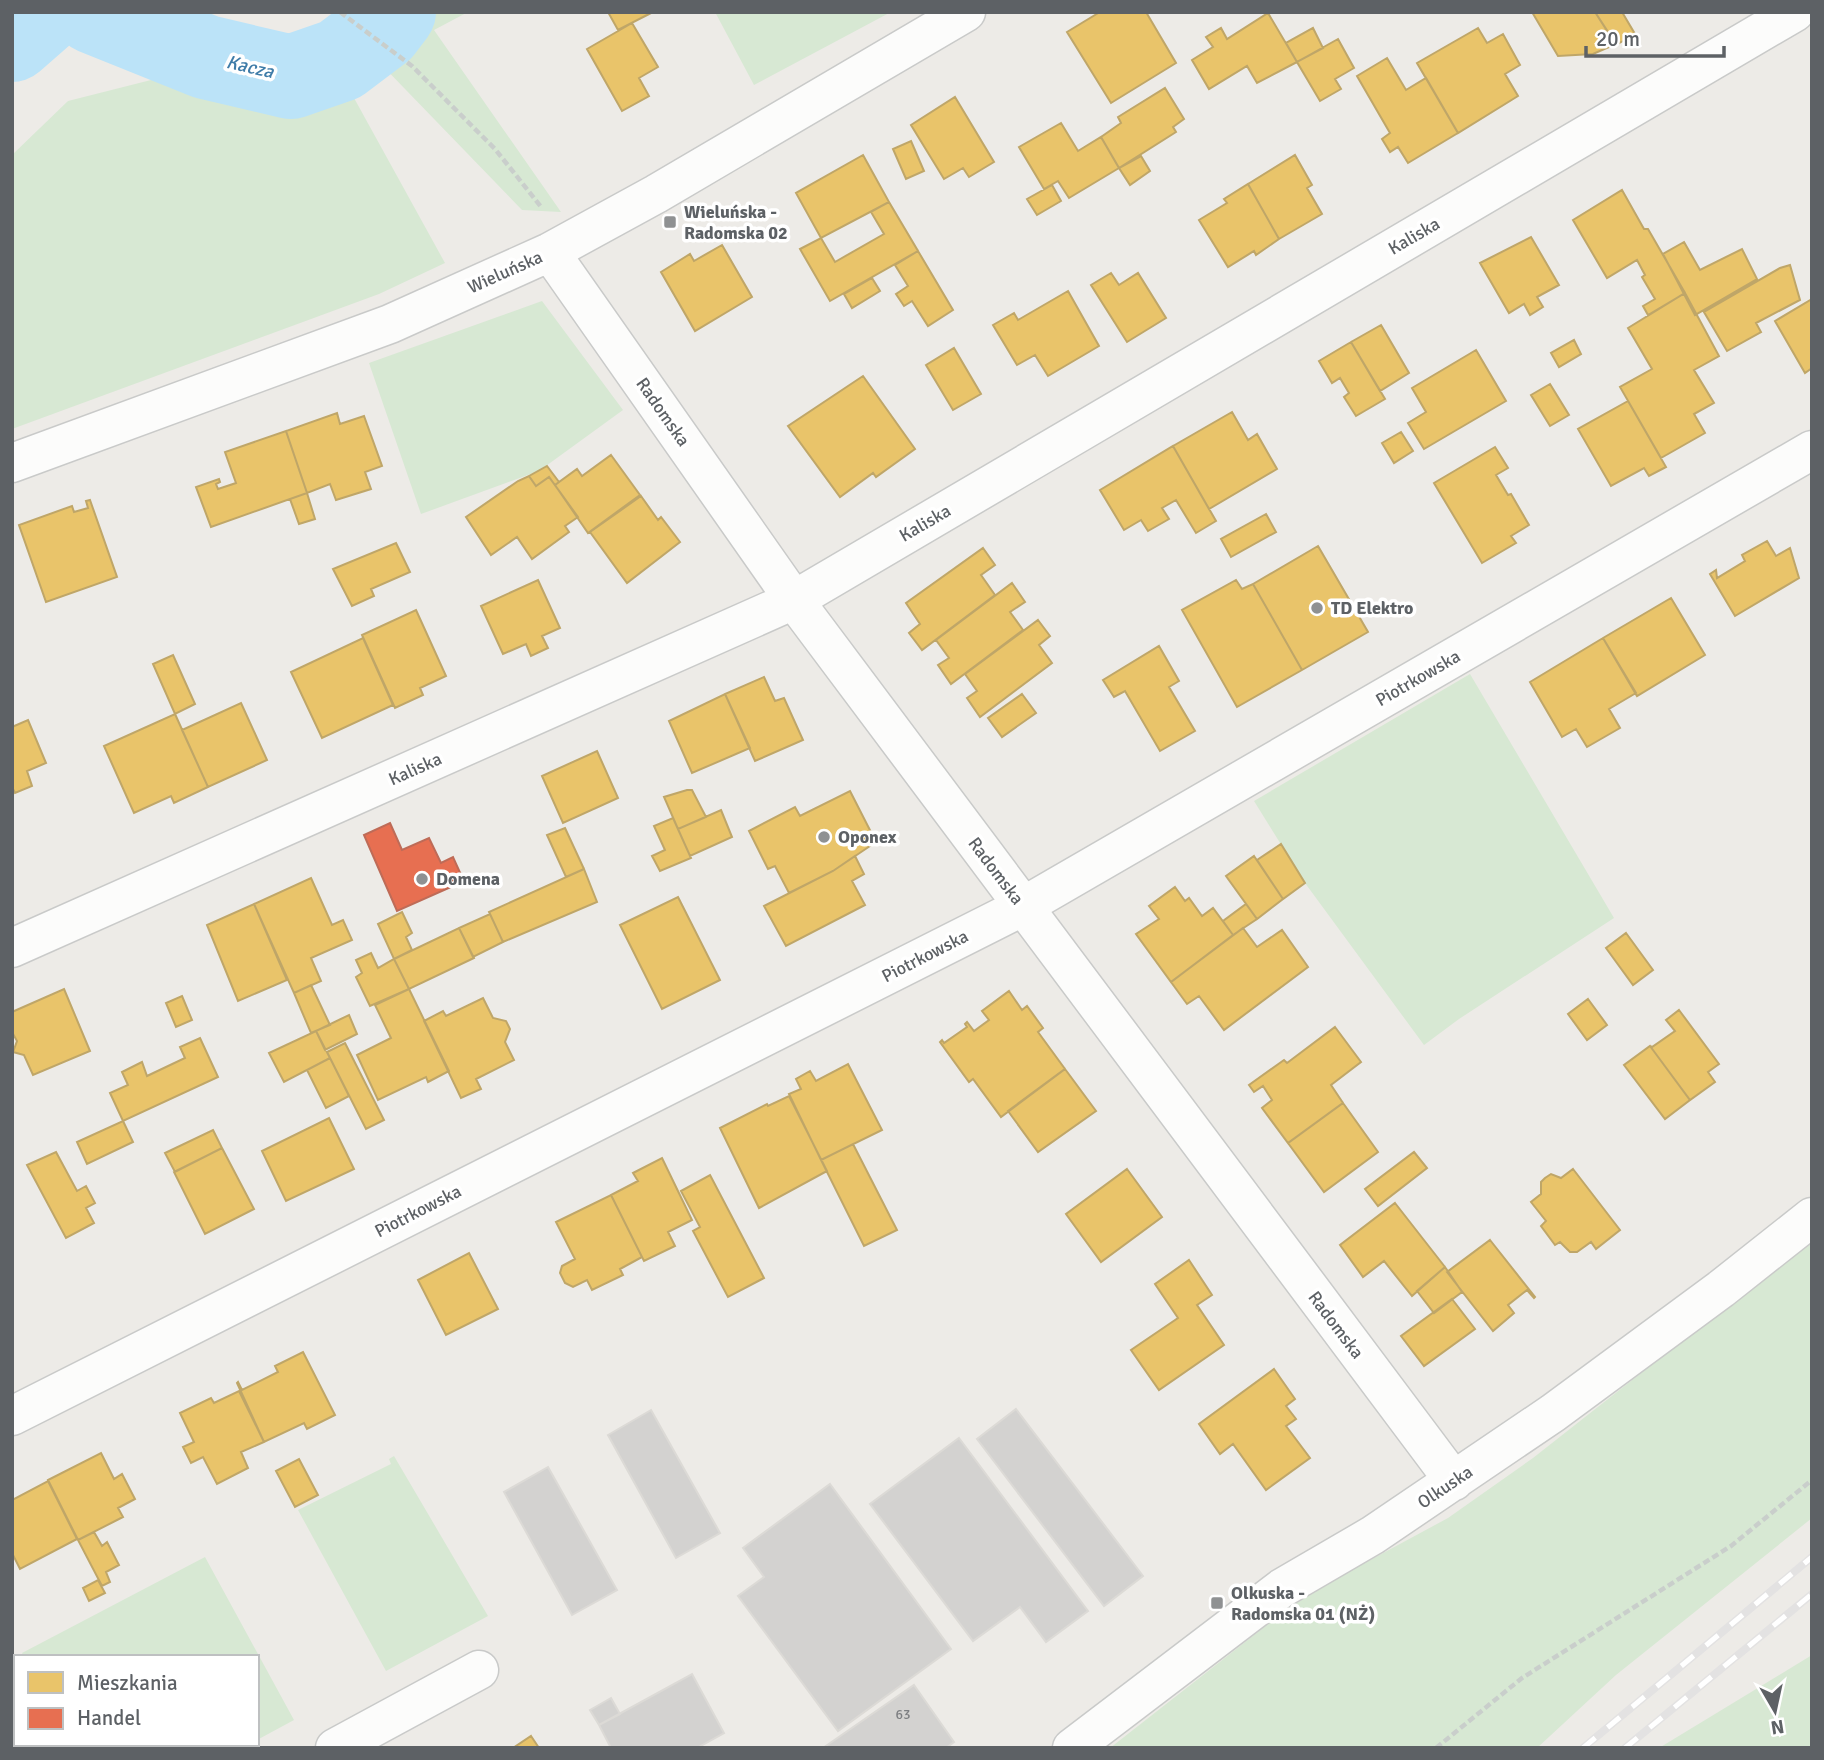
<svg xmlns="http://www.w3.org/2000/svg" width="1824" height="1760" font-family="Signika,sans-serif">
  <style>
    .green { fill: #d7e8d3 }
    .homes { fill: #e9c46a; stroke: #bfa668; stroke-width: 2 }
    .shops { fill: #e76f51; stroke: #be6b57; stroke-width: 2 }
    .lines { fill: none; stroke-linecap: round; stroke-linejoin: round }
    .river { stroke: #bbe3f8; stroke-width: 84 }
    .building { fill: #d3d2d0; stroke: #dcdad6; stroke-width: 2 }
    .minor-casing { stroke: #c9cac9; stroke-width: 41 }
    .path { stroke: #c9cecb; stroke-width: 4.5; stroke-dasharray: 7 3.5; stroke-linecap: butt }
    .minor { stroke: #fcfcfb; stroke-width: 38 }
    .rail-casing { stroke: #e3e2e2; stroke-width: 8 }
    .rail { stroke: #fff; stroke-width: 5; stroke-dasharray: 16; stroke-linecap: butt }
    .poi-dot { fill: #8f9192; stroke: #fff; stroke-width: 2.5 }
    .labels { text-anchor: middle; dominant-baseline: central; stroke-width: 7; stroke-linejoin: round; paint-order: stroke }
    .number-label { font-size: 14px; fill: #7c7e81 }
    .poi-label { font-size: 18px; font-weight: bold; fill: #5d6165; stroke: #fff; text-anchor: start }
    .street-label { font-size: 18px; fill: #5d6165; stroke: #fff }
    .water-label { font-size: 19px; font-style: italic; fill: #3f7ca8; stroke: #fff }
  </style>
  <rect width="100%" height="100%" fill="#edebe7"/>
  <!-- green -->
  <path class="green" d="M396,12H468L434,30L561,212L522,210L376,59L416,39Z
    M715,12H891L754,85Z
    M343,78L445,263L379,294L12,429V155L68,101L151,80L234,84L285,97L324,87Z
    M542,301L623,410L539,471L421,514L369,363Z
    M1470,674L1614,918L1459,1019L1424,1045L1305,883L1254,801Z
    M1812,1243V1518L1616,1675L1537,1748H1110L1290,1607L1348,1572L1448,1518L1533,1458L1758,1281Z
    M394,1456L488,1616L386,1671L298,1510L391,1464L389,1459Z
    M205,1557L294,1720L257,1740V1657H24L22,1653Z
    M1812,1655V1748H1659Z
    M70,1744H250L244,1748H71Z"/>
  <!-- homes -->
  <path class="homes" d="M608,12H653L618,30Z
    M1100,12H1146L1176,63L1111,103L1067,32Z
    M1532,12H1595L1616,44L1593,54L1558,56Z
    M1595,12H1622L1635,34L1616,45Z
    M1268,13L1297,62L1257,83L1247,66L1209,89L1192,60L1213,47L1206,37L1221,28L1227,39Z
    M632,23L658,67L639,78L649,96L622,111L587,49Z
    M1313,28L1323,48L1297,62L1286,43Z
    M1478,28L1487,43L1503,34L1520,65L1505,74L1518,96L1458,133L1417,63Z
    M1338,39L1354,68L1335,79L1341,89L1320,101L1297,62Z
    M1387,58L1406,90L1426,78L1458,133L1408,163L1398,147L1390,152L1382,139L1390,133L1357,76Z
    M1165,88L1184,119L1173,127L1176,132L1119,168L1101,137L1121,123L1118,117Z
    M955,97L994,162L969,177L963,168L944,179L911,125Z
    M1061,123L1078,151L1101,137L1119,168L1069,198L1058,181L1044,189L1019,147Z
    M911,141L924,171L906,179L893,149Z
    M863,155L889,202L821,238L796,193Z
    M1295,155L1312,185L1307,188L1322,214L1279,239L1248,184Z
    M1141,156L1150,171L1130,185L1119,168Z
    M1248,184L1279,239L1256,255L1254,251L1228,267L1199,220L1227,203L1224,199Z
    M1052,185L1061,201L1037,215L1027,199Z
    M1622,190L1644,229H1648L1685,293L1648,315L1643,306L1655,299L1642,277L1645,275L1637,260L1607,278L1573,220Z
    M889,202L918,251L830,301L800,249L821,238L835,262L884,234L871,212Z
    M1531,237L1559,285L1537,297L1543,307L1530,315L1524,304L1509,313L1480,263Z
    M1684,242L1700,270L1742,249L1757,279L1695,315L1663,254Z
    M722,245L752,297L695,331L661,272L690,254L694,261Z
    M918,251L953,310L928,326L912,301L904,306L896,294L908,286L895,265Z
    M1790,265L1800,300L1756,323L1761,332L1727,351L1704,312L1780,268Z
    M1111,273L1119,285L1138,273L1166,318L1127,342L1091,285Z
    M872,278L880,291L852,308L844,294Z
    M1068,291L1099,346L1048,376L1035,355L1017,365L993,325L1014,313L1018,320Z
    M1685,293L1719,356L1694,370L1714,403L1694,414L1705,433L1661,458L1620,387L1652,369L1628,328Z
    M1812,299V368L1805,373L1775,321Z
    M1381,325L1409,373L1380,391L1351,342Z
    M1574,340L1581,354L1559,367L1551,353Z
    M1351,342L1385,399L1356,416L1344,397L1349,393L1340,378L1332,383L1319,361Z
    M954,348L981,394L953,410L926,365Z
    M1476,350L1506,401L1424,449L1408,423L1426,412L1412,388Z
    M863,376L915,449L876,477L873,473L840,497L788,426Z
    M1550,384L1569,415L1550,426L1531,395Z
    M1628,401L1666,467L1649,476L1644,468L1611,486L1578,429Z
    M1232,412L1248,440L1257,434L1277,469L1209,509L1173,446Z
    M337,413L340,424L364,416L382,466L365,472L371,489L336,500L330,484L307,493L286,431Z
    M286,431L307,493L211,527L196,487L219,479L220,482L216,484L218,489L236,483L225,452Z
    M1401,432L1413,451L1394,463L1382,443Z
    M1173,446L1216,521L1196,533L1176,500L1162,508L1169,519L1148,531L1141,520L1124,530L1100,490Z
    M1495,447L1508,468L1496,475L1508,495L1511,494L1529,525L1511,536L1516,543L1482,563L1434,483Z
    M611,455L640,495L588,533L555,485L577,469L582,476Z
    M547,466L559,482L555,485L549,477L536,486L529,476Z
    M529,476L536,486L549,477L578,517L565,526L569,532L532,559L517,537L491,555L466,517L518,481Z
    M307,493L315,519L299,524L290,499Z
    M641,496L658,520L661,517L680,542L627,583L590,532Z
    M90,500L117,577L46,602L19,525L72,506L74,512L88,508L86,501Z
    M1266,514L1276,532L1231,557L1221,539Z
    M1767,541L1776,556L1790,548L1799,578L1735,616L1710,574L1716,570L1717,578L1745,561L1742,555Z
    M396,543L410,572L371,589L374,596L352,606L333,569Z
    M1318,546L1368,632L1302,670L1253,584Z
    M983,548L995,565L981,575L995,595L922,650L909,633L920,624L906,603Z
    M538,580L560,628L542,636L548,648L531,656L526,644L503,654L481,606Z
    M1236,580L1242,589L1253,584L1302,670L1237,707L1182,610Z
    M1012,583L1025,602L1010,612L1023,630L951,684L938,665L949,658L936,640Z
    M1671,598L1705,655L1637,696L1603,638Z
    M416,610L446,676L420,688L423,695L395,708L362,635Z
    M1038,620L1050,636L1039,645L1052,663L980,717L967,698L977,691L965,674Z
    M363,638L393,705L322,738L291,672Z
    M1603,638L1636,693L1609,709L1620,728L1587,747L1576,729L1562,737L1530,682Z
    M1159,646L1179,681L1169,687L1195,731L1160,751L1125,691L1114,697L1103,680Z
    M173,655L195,704L175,714L153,664Z
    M764,677L775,701L784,698L803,740L755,761L725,694Z
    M725,694L750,748L692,773L669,721Z
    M1022,694L1036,713L1002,737L988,718Z
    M241,703L267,760L208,787L182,730Z
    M175,714L208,787L174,803L171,796L134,813L104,746Z
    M28,720L46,763L27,771L32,786L15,793L12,787V727Z
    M597,751L618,798L563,823L542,776Z
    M687,790H692L706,817L678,829L664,797Z
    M850,791L876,842L833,871L789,893L775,866L768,869L749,831L795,807L800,816Z
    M721,810L732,837L690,856L678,829Z
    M673,818L691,858L660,871L652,856L665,850L654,826Z
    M565,828L584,869L566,877L547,835Z
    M1281,844L1305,883L1283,899L1257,860Z
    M855,856L864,874L852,881L865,905L786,946L764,906L833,871Z
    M1254,856L1283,899L1257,919L1226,876Z
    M584,869L597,902L503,942L489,912Z
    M311,878L332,925L343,920L352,940L311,958L321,981L294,993L254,904Z
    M1175,887L1185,901L1189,898L1202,916L1213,908L1233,935L1171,982L1136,934L1159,919L1149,906Z
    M678,897L720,980L662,1009L620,925Z
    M254,904L287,980L238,1001L207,925Z
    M1246,904L1257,919L1233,935L1223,921Z
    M402,912L412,933L406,937L412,950L394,959L378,924Z
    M490,914L503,942L473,957L459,928Z
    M459,928L474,958L409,989L394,959Z
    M1243,928L1257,947L1282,930L1308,967L1224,1030L1199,996L1187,1004L1171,982Z
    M1626,933L1653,970L1633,985L1606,948Z
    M371,953L378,968L394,959L409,989L370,1006L356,977L362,973L356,960Z
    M311,985L330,1025L311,1033L294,993Z
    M64,989L90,1051L33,1075L24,1055L13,1052L17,1041L12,1032V1012Z
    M409,989L449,1071L428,1082L426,1077L378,1100L357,1055L391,1038L375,1005Z
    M1009,991L1022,1010L1027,1006L1043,1028L1038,1032L1065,1069L1001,1117L973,1079L969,1082L940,1042L942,1040L944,1043L967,1027L965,1024L967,1022L974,1031L989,1020L982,1011Z
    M182,996L192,1020L176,1027L166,1003Z
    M483,998L493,1018L506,1021L510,1029L505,1042L514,1060L476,1079L481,1089L461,1098L424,1021L443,1011L446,1016Z
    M1588,999L1607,1025L1587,1040L1568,1014Z
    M1679,1010L1719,1064L1708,1072L1715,1082L1690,1100L1650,1046L1652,1047L1675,1031L1666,1020Z
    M349,1015L357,1034L325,1050L316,1031Z
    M1335,1027L1361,1062L1331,1085L1343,1103L1288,1143L1262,1108L1272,1100L1263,1086L1254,1092L1249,1085L1284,1060L1287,1063Z
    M316,1031L330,1058L284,1082L269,1053Z
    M200,1038L218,1077L123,1121L110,1093L128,1085L122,1072L142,1062L147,1076L185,1058L180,1047Z
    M345,1043L384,1120L366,1129L327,1052Z
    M1650,1046L1690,1100L1665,1119L1624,1065Z
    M330,1058L349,1096L326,1108L307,1070Z
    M848,1064L882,1130L821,1160L789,1094L801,1089L796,1079L810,1071L816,1081Z
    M1065,1069L1096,1111L1038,1152L1008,1111Z
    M789,1096L827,1171L759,1208L720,1128L767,1104L768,1106Z
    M1343,1103L1378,1152L1324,1192L1288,1143Z
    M329,1118L354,1169L286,1201L262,1151Z
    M123,1121L133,1142L87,1164L77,1142Z
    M213,1130L222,1148L175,1172L165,1153Z
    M853,1144L897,1230L864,1246L821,1160Z
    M222,1148L254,1209L205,1234L174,1172Z
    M56,1152L77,1191L86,1186L95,1203L86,1208L94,1223L66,1238L27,1165Z
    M1414,1152L1427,1168L1378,1206L1365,1189Z
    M662,1158L692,1220L668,1232L675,1246L644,1261L611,1195L638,1181L633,1173Z
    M1127,1169L1162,1217L1101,1262L1066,1214Z
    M1573,1169L1620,1230L1596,1249L1591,1242L1577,1252H1570L1560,1242L1555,1245L1541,1226L1546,1221L1531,1202L1541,1194V1182L1545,1178L1551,1174L1561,1178Z
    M710,1175L764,1278L728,1297L693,1231L700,1227L681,1191Z
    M611,1195L642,1257L620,1269L623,1275L592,1290L587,1280L573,1287L565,1283L560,1273L562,1266L575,1259L556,1222Z
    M1395,1203L1445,1267L1412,1296L1384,1261L1363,1277L1340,1245Z
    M1490,1240L1535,1297L1534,1298L1527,1290L1508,1305L1514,1313L1493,1331L1447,1272Z
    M469,1253L498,1309L446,1335L418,1280Z
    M1189,1260L1212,1295L1197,1305L1224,1345L1159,1390L1131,1350L1178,1318L1155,1284Z
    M1445,1267L1462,1292L1434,1313L1417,1291Z
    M1452,1299L1475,1329L1424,1366L1401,1336Z
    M303,1352L335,1415L307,1429L304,1423L264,1442L237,1383L238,1382L242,1390L278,1372L275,1366Z
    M1274,1369L1295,1399L1286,1406L1296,1419L1286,1426L1310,1458L1266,1490L1233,1444L1220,1454L1199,1424Z
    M239,1391L264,1442L241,1452L248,1468L217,1484L203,1457L191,1463L183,1447L194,1442L180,1413L211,1398L214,1403Z
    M101,1453L114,1479L122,1474L135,1499L118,1508L123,1517L78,1540L48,1480Z
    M299,1459L318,1495L295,1507L276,1471Z
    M48,1481L77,1539L20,1569L12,1553V1500Z
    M94,1532L102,1546L107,1542L119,1565L106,1572L110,1582L102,1586L78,1540Z
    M98,1580L105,1593L89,1601L83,1588Z
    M16,1717V1744H32L34,1748H12V1719Z
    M531,1736L539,1748H513Z"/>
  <!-- shops -->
  <path class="shops" d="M390,823L402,850L429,838L441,863L453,857L462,877L449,882L451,887L397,911L364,835Z"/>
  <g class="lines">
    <!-- river -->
    <path class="river" d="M94,12L206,57L291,77L340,60L381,29L394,12
      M12,40L44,12"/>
  </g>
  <!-- building -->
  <path class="building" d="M1016,1409L1143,1576L1104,1606L977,1439Z
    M651,1410L720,1533L676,1558L608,1435Z
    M959,1438L1088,1611L1046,1642L1020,1607L973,1641L870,1504Z
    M548,1467L617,1590L572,1615L504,1492Z
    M830,1484L951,1649L838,1731L738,1596L764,1577L743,1548Z
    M692,1674L724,1733L697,1748H611L599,1725Z
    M914,1685L954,1742L946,1748H823Z
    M611,1698L620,1714L599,1725L590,1710Z"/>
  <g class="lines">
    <!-- minor casing -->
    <g class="minor-casing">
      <path id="minor" d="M550,252L794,600L1454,1481
        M12,463L390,324L550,252L656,194L966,12
        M12,948L794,600L1795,12
        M12,1416L1022,907L1812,450
        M335,1748L479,1670
        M1072,1748L1282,1588L1373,1535L1553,1413L1721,1289L1812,1217"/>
    </g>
    <!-- path -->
    <path class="path" d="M340,12L412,66L495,149L542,208
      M1436,1748L1522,1678L1731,1546L1812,1480"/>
    <!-- minor -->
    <use href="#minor" class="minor"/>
    <!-- rail casing -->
    <g class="rail-casing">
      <path id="rail" d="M1583,1748L1812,1557
        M1625,1748L1812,1594"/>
    </g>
    <!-- rail -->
    <use href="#rail" class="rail"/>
  </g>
  <!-- markers -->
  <g class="poi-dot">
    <rect x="663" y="215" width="14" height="14" rx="3.5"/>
    <circle cx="1317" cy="608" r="7"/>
    <circle cx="824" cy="837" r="7"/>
    <circle cx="422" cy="879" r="7"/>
    <rect x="1210" y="1596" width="14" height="14" rx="3.5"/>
  </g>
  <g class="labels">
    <!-- number labels -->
    <g class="number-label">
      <text x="903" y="1714">63</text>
    </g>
    <!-- poi labels -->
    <g class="poi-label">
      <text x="684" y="212">Wieluńska -<tspan x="684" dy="21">Radomska 02</tspan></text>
      <text x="1331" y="608">TD Elektro</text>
      <text x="838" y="837">Oponex</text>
      <text x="436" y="879">Domena</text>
      <text x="1231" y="1593">Olkuska -<tspan x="1231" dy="21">Radomska 01 (NŻ)</tspan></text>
    </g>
    <!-- street labels -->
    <g class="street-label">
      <text transform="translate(1414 236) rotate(-30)">Kaliska</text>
      <text transform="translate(505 272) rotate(-24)">Wieluńska</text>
      <text transform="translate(663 412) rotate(55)">Radomska</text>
      <text transform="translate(925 523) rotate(-30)">Kaliska</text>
      <text transform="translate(1418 678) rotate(-30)">Piotrkowska</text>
      <text transform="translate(415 769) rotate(-24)">Kaliska</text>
      <text transform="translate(996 871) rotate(53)">Radomska</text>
      <text transform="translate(925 956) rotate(-27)">Piotrkowska</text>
      <text transform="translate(418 1211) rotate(-27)">Piotrkowska</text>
      <text transform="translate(1336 1325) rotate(53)">Radomska</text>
      <text transform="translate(1445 1487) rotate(-34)">Olkuska</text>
    </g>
    <!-- water labels -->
    <g class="water-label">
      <text transform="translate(250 67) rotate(13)">Kacza</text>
    </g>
  </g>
  <!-- border -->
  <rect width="1824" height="1760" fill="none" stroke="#5d6165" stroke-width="28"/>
  <!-- legend -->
  <rect x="14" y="1655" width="245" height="91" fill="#ffffff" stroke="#bec0c1" stroke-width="2"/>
  <rect x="28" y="1672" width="35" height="21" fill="#e9c46a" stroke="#bec0c1" stroke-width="2"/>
  <text x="77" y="1690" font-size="21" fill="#5d6165">Mieszkania</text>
  <rect x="28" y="1708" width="35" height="21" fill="#e76f51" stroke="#bec0c1" stroke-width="2"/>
  <text x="77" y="1725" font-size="21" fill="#5d6165">Handel</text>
  <!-- north arrow -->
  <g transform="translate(1775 1711) rotate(171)" stroke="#ffffff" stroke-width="5" paint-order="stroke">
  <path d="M0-5L12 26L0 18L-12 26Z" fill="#5d6165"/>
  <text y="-10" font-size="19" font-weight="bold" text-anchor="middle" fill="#5d6165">N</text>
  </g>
  <!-- scale -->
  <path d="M1586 46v10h138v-10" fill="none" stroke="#5d6165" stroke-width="3.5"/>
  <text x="1596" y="46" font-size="21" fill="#5d6165" stroke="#ffffff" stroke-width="5" paint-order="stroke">20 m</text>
</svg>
